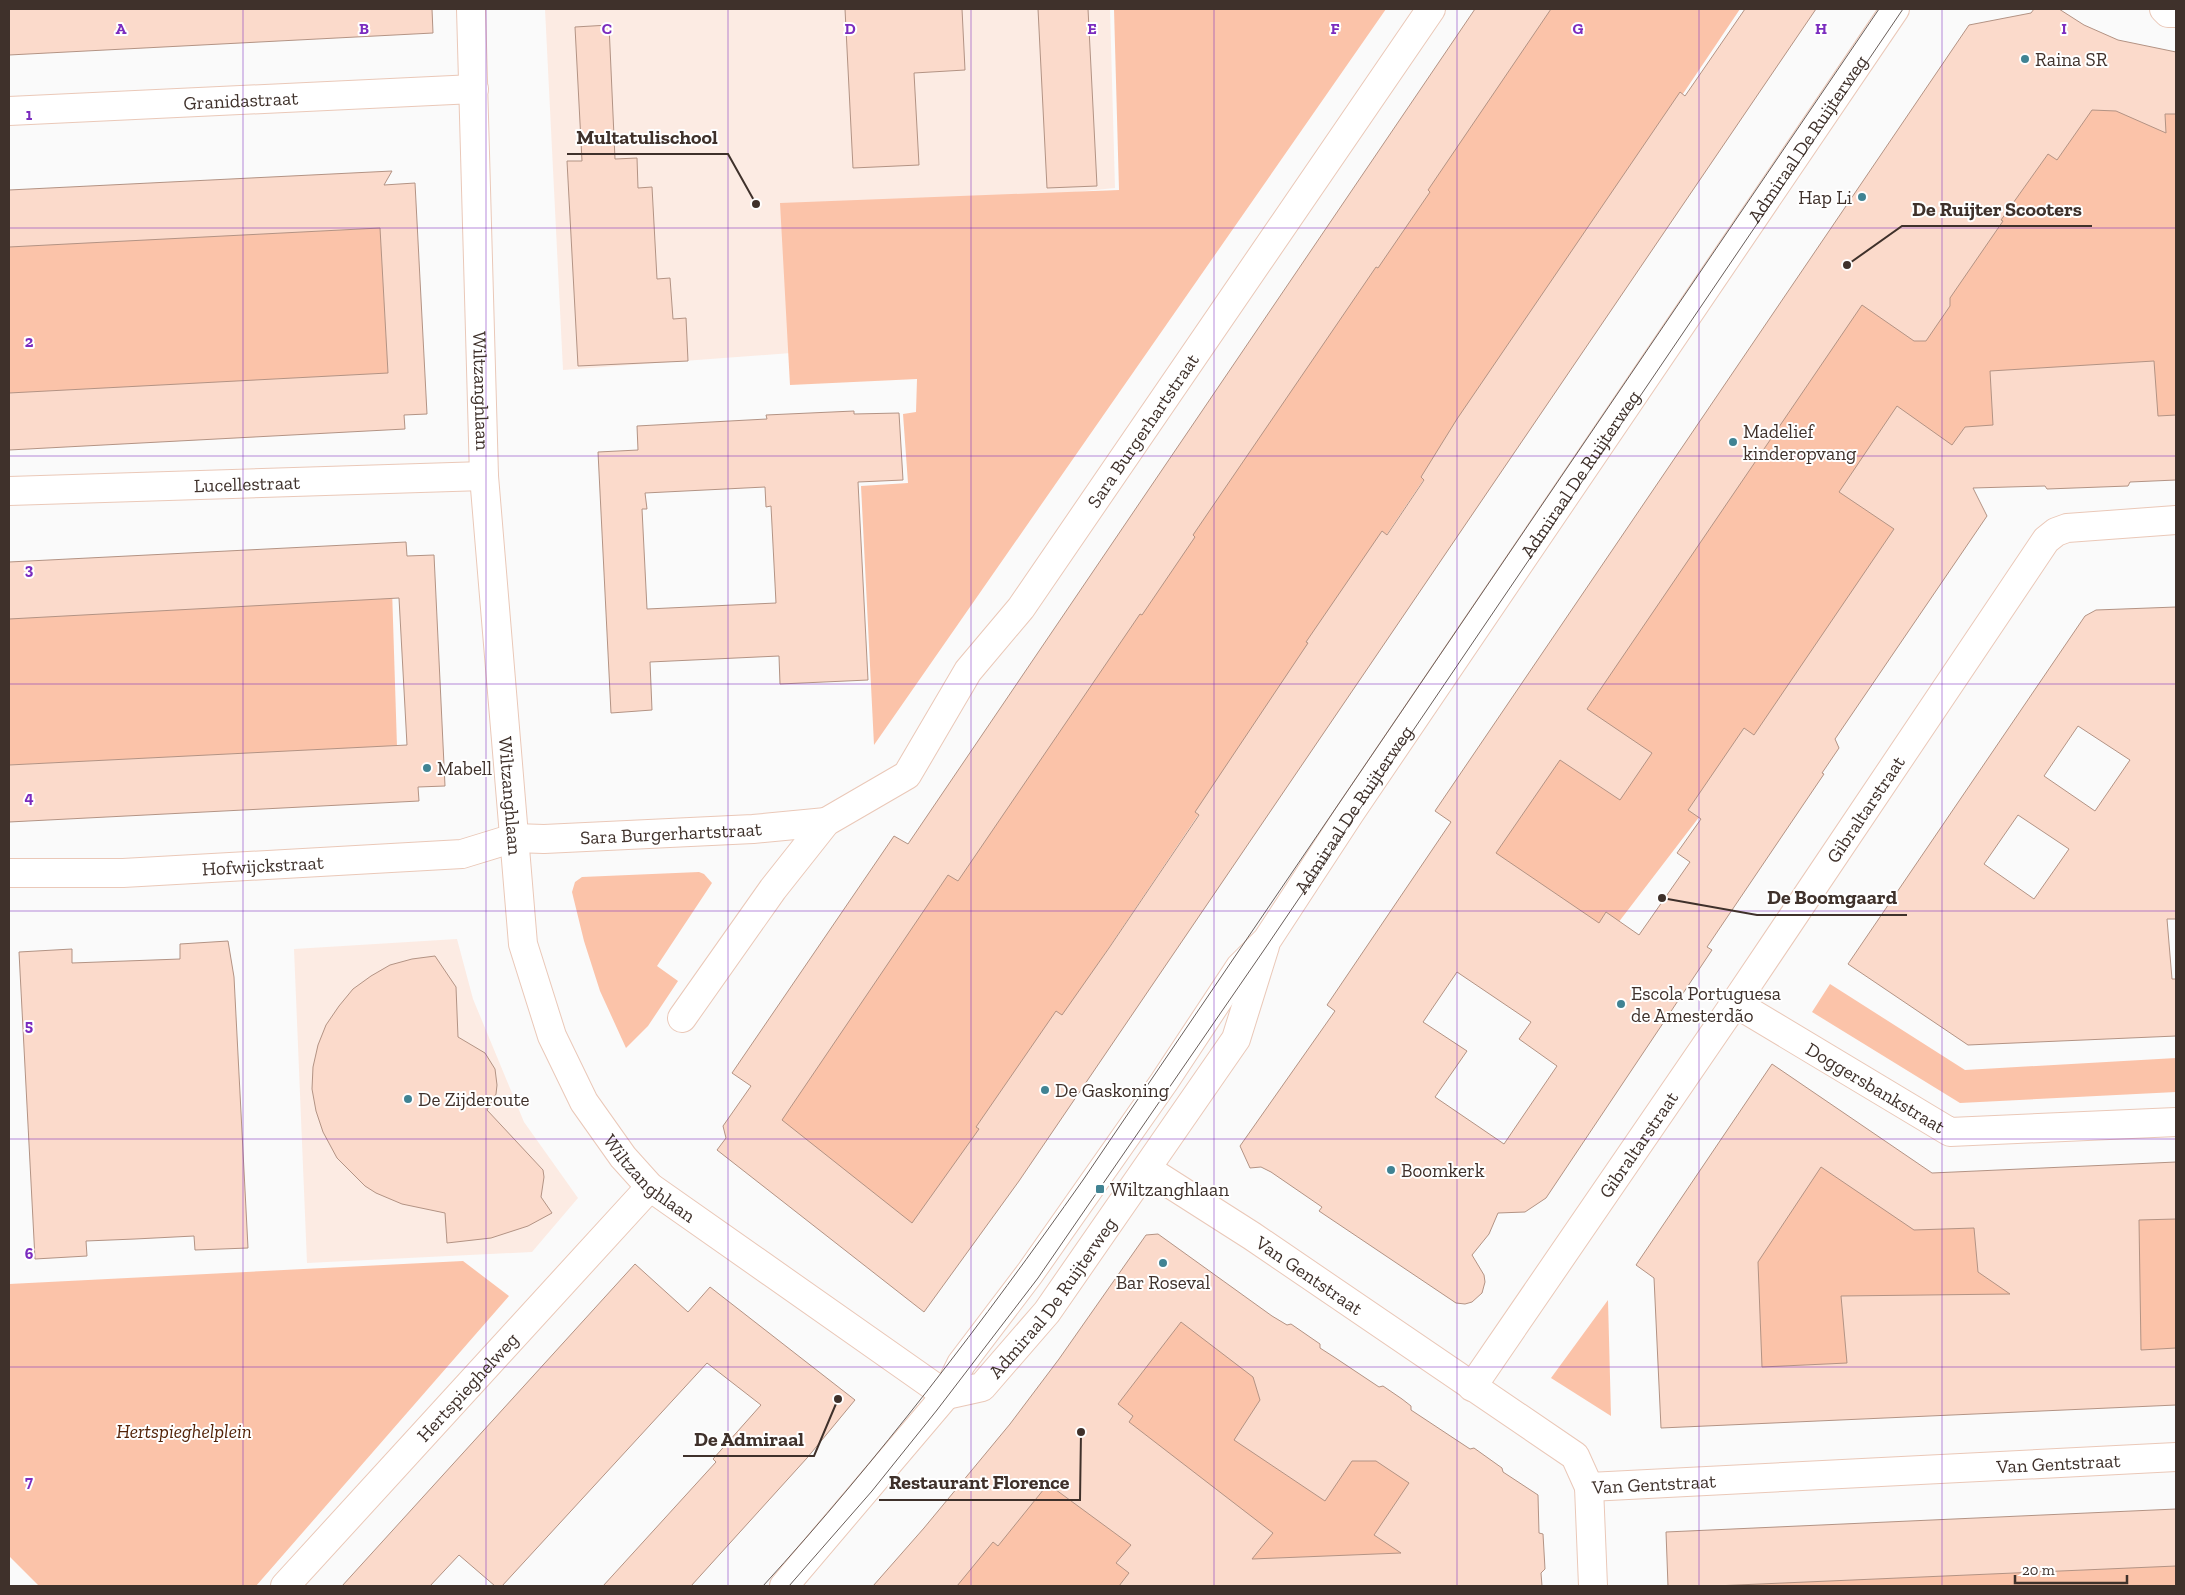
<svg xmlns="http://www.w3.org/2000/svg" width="2185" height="1595" font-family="'Zilla Slab',serif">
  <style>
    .built { fill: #fcebe3 }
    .green { fill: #fbc3a9 }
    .building { fill: #fbdacb; stroke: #b39384; fill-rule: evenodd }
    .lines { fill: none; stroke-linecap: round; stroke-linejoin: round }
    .minor-casing { stroke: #eac8b8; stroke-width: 30 }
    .tertiary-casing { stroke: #eac8b8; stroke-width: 30 }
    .minor { stroke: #fff; stroke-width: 28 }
    .tertiary { stroke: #fff; stroke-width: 28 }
    .tram { stroke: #695e5a; stroke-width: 1 }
    .grid { fill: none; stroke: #7b2cbf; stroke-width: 1; stroke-opacity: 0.55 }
    .poi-dot { fill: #408393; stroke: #fff; stroke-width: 2 }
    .labels { text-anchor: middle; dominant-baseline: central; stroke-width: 4; stroke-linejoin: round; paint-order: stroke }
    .poi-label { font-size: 19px; fill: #3f312b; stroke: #fff; text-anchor: start }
    .street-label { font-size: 19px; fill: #3f312b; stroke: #fff }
    .park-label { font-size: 19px; font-style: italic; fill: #522207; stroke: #fff }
    .grid-label { font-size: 16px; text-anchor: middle; font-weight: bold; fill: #7b2cbf; stroke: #fff; stroke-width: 4; stroke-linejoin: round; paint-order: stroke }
    .leader { fill: none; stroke: #3f312b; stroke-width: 2 }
    .callout-dot { fill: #3f312b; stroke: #fff; stroke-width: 2 }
    .callout-label { font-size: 20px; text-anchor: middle; font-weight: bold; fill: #3f312b; stroke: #fff; stroke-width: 4; stroke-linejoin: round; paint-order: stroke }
  </style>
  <rect width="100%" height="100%" fill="#fafafa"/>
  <!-- built -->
  <path class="built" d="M545,9H1110L1115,188L800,220L804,352L563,370Z
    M457,939L473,999L524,1122L578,1198L532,1252L307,1263L294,949Z"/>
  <!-- green -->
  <path class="green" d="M1114,9H1386L874,745L861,486L908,483L903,414L916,412L917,379L790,385L780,203L1119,190Z
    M1520,9H1740L905,1251L755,1131Z
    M1986,77L2176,88V431L1981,449L1595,953L1460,855Z
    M402,217L407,374L9,397V238Z
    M392,589L397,747L9,765V613Z
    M699,872L704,874L712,883L657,966L678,981L648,1026L626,1048L600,991L584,941L572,892L575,882L582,877Z
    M1830,984L1965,1070L2176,1058V1092L1960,1103L1812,1012Z
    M1768,1124L1908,1218L2176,1206V1366L1695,1390Z
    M463,1261L509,1296L256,1586H39L9,1556V1284Z
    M1177,1280L1516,1513L1522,1586H902Z
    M1608,1300L1611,1416L1551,1378Z
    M2176,1547V1586H1685L1684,1572Z"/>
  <!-- building -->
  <path class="building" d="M9,9H432L433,33L9,55Z
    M845,9H962L965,70L914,73L919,165L853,168Z
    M1038,9H1088L1097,186L1047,188Z
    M1475,9H1551L1428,190L1430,192L1378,268L1376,267L1193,535L1195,537L1142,615L1140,614L958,881L948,875L782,1120L912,1223L979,1129L976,1127L1056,1011L1062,1015L1109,948L1199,815L1195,812L1308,643L1306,642L1382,531L1387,535L1424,480L1421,477L1457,419L1680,92L1685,96L1745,9H1816L1019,1181L924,1312L717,1150L726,1138L723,1126L751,1086L732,1073L894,836L908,844Z
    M2034,9H2059L2084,25L2118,40L2176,52V114H2165L2166,133L2116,111L2092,110L2057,160L2048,154L2001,220L2003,221L1950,298V306L1926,341H1914L1862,305L1587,709L1652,753L1620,800L1560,760L1496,853L1599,923L1606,912L1639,935L1690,862L1677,853L1701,819L1688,810L1744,728L1754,735L1894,529L1839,492L1897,406L1952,445L1965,427L1993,425L1990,371L2154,361L2158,416L2176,415V480L2130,482L2128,486L2047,489L2045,486L1973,488L1987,516L1835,739L1839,748L1822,773L1824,774L1707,947L1712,950L1546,1198L1525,1212L1498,1213L1489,1234L1472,1255L1484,1275L1485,1282L1482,1293L1472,1302L1465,1304L1456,1303L1319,1211L1322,1207L1271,1172L1261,1167L1250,1168L1240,1146L1335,1011L1327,1005L1451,822L1435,811L1969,25L2031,13ZM1457,972L1531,1022L1519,1039L1557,1066L1504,1144L1435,1097L1467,1051L1423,1022Z
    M609,25L615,159L637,158L638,188L652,187L657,279L670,278L673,319L686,318L688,361L578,366L567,161H582L575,27Z
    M392,171L384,185L415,183L427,414L404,415L405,429L9,450V393L388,373L380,228L9,247V190Z
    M854,411V414L899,413L903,480L858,482L868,680L780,684L779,656L650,662L652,710L611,713L598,452L638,450L637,426L767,419L766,415ZM765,487L766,507L771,506L776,603L647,609L642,509H647L645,493Z
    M406,542L407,556L434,555L445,786L418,787L419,801L9,822V765L407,745L399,598L9,619V562Z
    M2176,607V919H2167L2172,979H2176V1036L1968,1045L1848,964L2085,616L2096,610ZM2078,726L2130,760L2095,811L2044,776ZM2018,815L2069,849L2034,899L1984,864Z
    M228,941L234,977L248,1248L195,1250L194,1236L135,1239L86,1241L87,1256L35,1259L19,952L72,949V963L180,959V944Z
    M435,956L456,987L458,1037L485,1053L495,1069L497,1085L496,1094L487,1110L543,1170L544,1177L541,1197L552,1213L528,1226L491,1238L447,1243L445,1213L402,1204L376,1193L365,1186L337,1158L323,1132L316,1111L312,1089L313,1067L318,1045L326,1025L339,1006L353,989L371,976L390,965L412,959Z
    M1772,1064L1932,1173L2176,1162V1219L2139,1220L2141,1350L2176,1348V1405L1661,1428L1654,1278L1636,1265ZM1821,1167L1914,1230L1974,1228L1978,1272L2010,1294L1841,1296L1847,1363L1762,1367L1758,1262Z
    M1158,1234L1272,1316L1287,1325L1291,1324L1320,1344V1348L1334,1357L1379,1387L1383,1386L1402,1399L1411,1406V1410L1470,1449L1474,1448L1502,1468L1503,1472L1538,1495L1539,1533L1543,1534L1545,1569L1541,1573L1542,1586H1119L1129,1573L1116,1563L1131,1545L1048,1484L998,1546L993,1542L957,1586H873L924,1528L1010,1424L1059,1359L1146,1235ZM1181,1322L1253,1377L1260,1400L1234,1440L1325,1501L1352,1461H1376L1409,1483L1374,1535L1401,1553L1252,1559L1273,1533L1129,1422L1133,1416L1118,1404Z
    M635,1264L688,1312L710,1287L855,1400L807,1458L691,1586H603L716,1462L713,1459L761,1405L707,1363L502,1586H495L459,1555L430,1586H342Z
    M2176,1509V1566L1714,1586H1668L1666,1532Z"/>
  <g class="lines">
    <!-- minor casing -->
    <g class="minor-casing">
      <g id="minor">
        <path id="s1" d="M471,9L484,476L523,944L552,1036L584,1102L623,1157L650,1187L946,1395"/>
        <path d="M2164,9L2168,13H2176"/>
        <path id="s2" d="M9,111L474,89"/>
        <path id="s3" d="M9,491L484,476"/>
        <path id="s4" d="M9,873H123L462,854L514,838L544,839L753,829L826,822"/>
        <path id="s5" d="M1735,1003L1950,1132L2176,1122"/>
        <path id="s6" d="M682,1018L773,889L826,822L907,775L968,671L1021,608L1431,9"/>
        <path id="s7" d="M1147,1169L1252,1236L1575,1456L1589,1487L1593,1586"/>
        <path id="s8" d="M1472,1387L1735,1003L2046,540L2056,532L2067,528L2176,520"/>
        <path id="s9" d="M1589,1487L2176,1457"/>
        <path id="s10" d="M285,1586L650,1187"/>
      </g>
    </g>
    <!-- tertiary casing -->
    <g class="tertiary-casing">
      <g id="tertiary">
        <path id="s11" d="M946,1395L982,1387L1047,1312L1236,1039L1265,946"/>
        <path id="s12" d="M784,1586L946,1395L961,1364L1030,1273L1164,1082L1240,967L1267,940L1350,813L1895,9"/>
      </g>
    </g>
    <!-- minor -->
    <use href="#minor" class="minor"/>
    <!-- tertiary -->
    <use href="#tertiary" class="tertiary"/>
    <!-- tram -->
    <path class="tram" d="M763,1586C879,1459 983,1322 1083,1180L1879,9
      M789,1586L872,1491L937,1410L1038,1278L1264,950L1903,9"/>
  </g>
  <!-- grid -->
  <path class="grid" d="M243,9V1586M486,9V1586M728,9V1586M971,9V1586M1214,9V1586M1457,9V1586M1699,9V1586M1942,9V1586M9,228H2176M9,456H2176M9,684H2176M9,911H2176M9,1139H2176M9,1367H2176"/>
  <!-- markers -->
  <g class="poi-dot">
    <circle cx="2025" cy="59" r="5"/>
    <circle cx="1862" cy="197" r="5"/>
    <circle cx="1733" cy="442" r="5"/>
    <circle cx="427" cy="768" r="5"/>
    <circle cx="1621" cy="1004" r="5"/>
    <circle cx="1045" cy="1090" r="5"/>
    <circle cx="408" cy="1099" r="5"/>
    <circle cx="1391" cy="1170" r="5"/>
    <rect x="1095" y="1184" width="10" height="10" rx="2.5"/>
    <circle cx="1163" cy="1263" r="5"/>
  </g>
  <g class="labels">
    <!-- poi labels -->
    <g class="poi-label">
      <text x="2035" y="59">Raina SR</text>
      <text x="1852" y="197" text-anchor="end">Hap Li</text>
      <text x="1743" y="431">Madelief<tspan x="1743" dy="22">kinderopvang</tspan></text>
      <text x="437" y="768">Mabell</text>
      <text x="1631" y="993">Escola Portuguesa<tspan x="1631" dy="22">de Amesterdão</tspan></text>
      <text x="1055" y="1090">De Gaskoning</text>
      <text x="418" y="1099">De Zijderoute</text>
      <text x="1401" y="1170">Boomkerk</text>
      <text x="1110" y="1189">Wiltzanghlaan</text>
      <text x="1163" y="1282" text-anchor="middle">Bar Roseval</text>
    </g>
    <!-- street labels -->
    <g class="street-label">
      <text stroke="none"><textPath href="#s2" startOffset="232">Granidastraat</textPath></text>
      <text stroke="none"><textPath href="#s12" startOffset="1775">Admiraal De Ruijterweg</textPath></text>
      <text stroke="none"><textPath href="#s1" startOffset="382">Wiltzanghlaan</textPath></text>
      <text stroke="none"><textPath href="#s6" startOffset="755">Sara Burgerhartstraat</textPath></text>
      <text stroke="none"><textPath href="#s12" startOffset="1370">Admiraal De Ruijterweg</textPath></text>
      <text stroke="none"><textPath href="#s3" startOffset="238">Lucellestraat</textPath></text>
      <text stroke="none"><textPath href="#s1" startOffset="788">Wiltzanghlaan</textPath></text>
      <text stroke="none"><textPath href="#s8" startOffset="699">Gibraltarstraat</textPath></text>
      <text stroke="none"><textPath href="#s12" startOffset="965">Admiraal De Ruijterweg</textPath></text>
      <text stroke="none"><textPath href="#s4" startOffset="665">Sara Burgerhartstraat</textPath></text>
      <text stroke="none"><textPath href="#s4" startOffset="254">Hofwijckstraat</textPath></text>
      <text stroke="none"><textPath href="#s5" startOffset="164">Doggersbankstraat</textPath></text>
      <text stroke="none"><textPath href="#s8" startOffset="294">Gibraltarstraat</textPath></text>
      <text stroke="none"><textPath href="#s1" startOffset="1208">Wiltzanghlaan</textPath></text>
      <text stroke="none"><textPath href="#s7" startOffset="194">Van Gentstraat</textPath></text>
      <text stroke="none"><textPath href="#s11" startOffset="151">Admiraal De Ruijterweg</textPath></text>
      <text stroke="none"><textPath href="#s10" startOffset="270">Hertspieghelweg</textPath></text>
      <text stroke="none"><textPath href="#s9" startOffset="470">Van Gentstraat</textPath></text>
      <text stroke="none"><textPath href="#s9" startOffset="65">Van Gentstraat</textPath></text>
    </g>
    <!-- park labels -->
    <g class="park-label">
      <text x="184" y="1431">Hertspieghelplein</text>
    </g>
  </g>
  <g class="grid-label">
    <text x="121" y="34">A</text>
    <text x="364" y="34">B</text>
    <text x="607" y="34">C</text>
    <text x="850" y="34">D</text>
    <text x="1092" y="34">E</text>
    <text x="1335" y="34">F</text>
    <text x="1578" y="34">G</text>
    <text x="1821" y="34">H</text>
    <text x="2064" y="34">I</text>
    <text x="29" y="120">1</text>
    <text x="29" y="347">2</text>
    <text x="29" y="575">3</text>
    <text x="29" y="803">4</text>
    <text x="29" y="1031">5</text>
    <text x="29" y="1259">6</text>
    <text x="29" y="1487">7</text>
  </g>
  <!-- callouts -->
  <path class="leader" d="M756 204L728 154H567M1847 265L1902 226H2092M1662 898L1757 915H1907M838 1399L814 1456H683M1081 1432L1080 1500H879"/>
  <g class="callout-dot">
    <circle cx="756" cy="204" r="5"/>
    <circle cx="1847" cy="265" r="5"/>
    <circle cx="1662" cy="898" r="5"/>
    <circle cx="838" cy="1399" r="5"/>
    <circle cx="1081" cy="1432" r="5"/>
  </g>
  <g class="callout-label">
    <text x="647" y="144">Multatulischool</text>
    <text x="1997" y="216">De Ruijter Scooters</text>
    <text x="1832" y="904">De Boomgaard</text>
    <text x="749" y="1446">De Admiraal</text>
    <text x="979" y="1489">Restaurant Florence</text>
  </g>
  <!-- border -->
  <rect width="2185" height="1595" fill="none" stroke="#3f312b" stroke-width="20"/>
  <!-- scale -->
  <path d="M2015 1575v8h112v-8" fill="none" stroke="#3f312b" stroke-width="2.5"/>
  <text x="2022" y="1575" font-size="15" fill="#3f312b" stroke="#ffffff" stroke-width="4" paint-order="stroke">20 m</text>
</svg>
